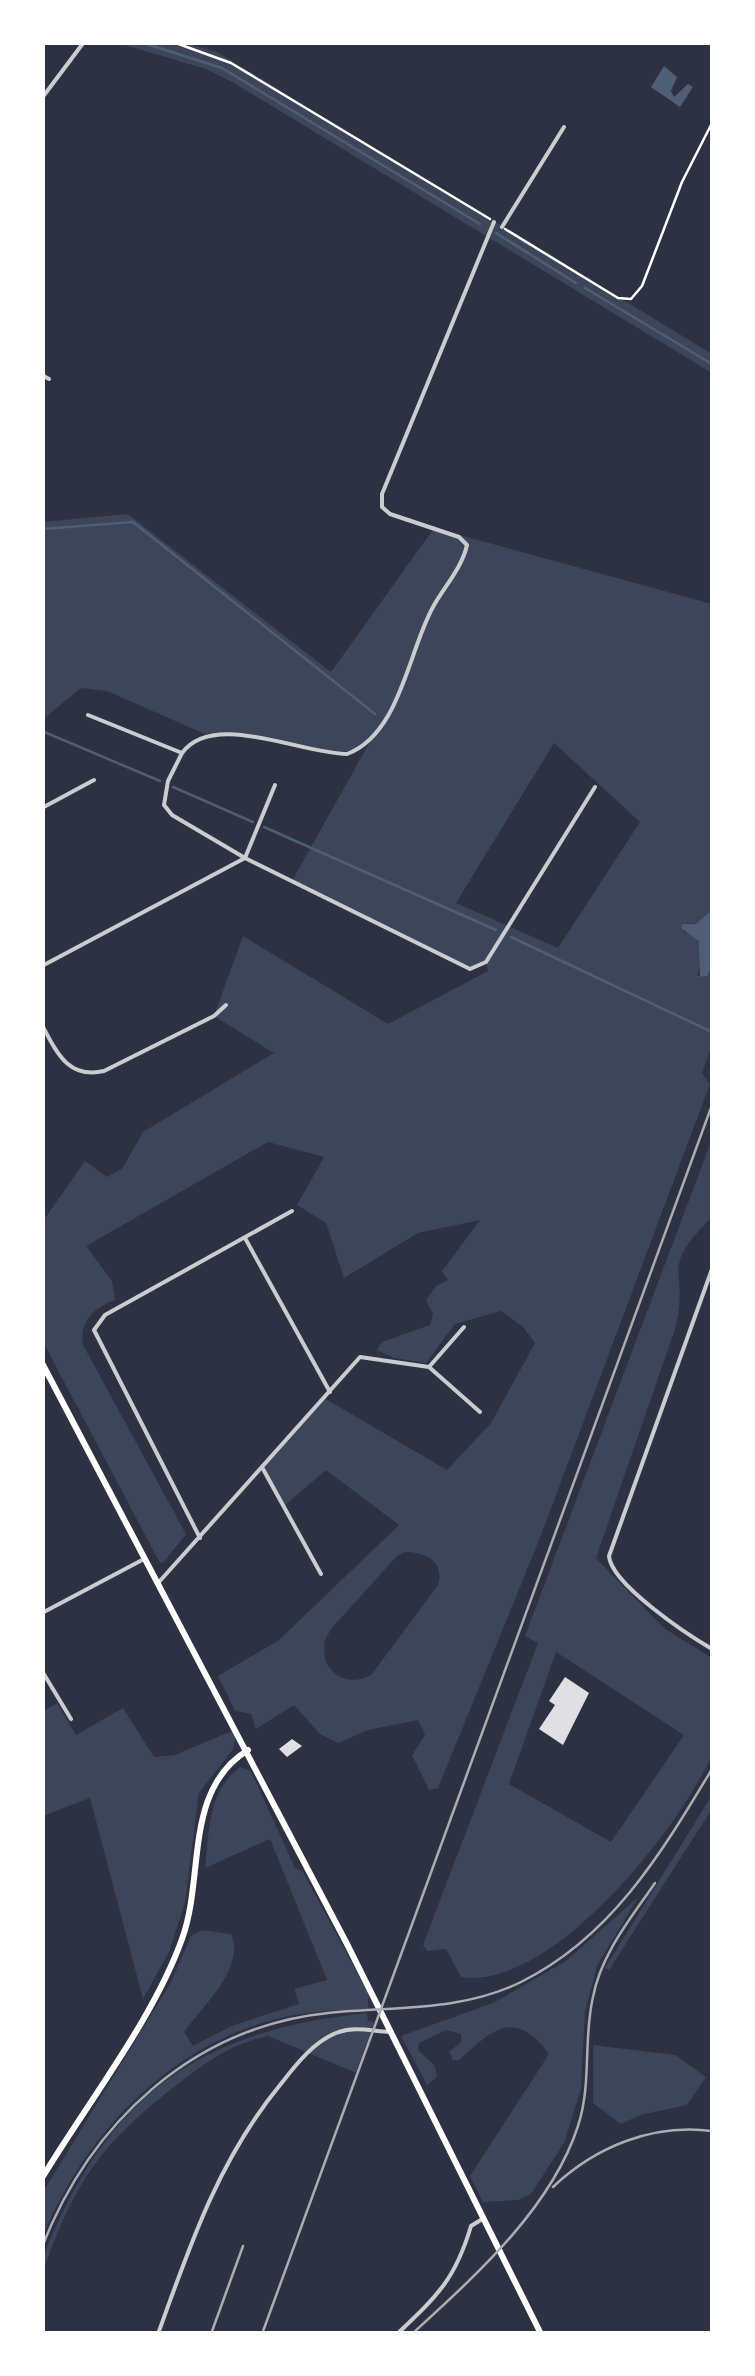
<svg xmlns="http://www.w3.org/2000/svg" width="755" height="2376" font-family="'Playfair Display',serif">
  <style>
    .green { fill: #3c4559; fill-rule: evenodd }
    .water { fill: #4f5d75 }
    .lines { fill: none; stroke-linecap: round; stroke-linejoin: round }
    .stream { stroke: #4f5d75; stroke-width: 2.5 }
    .building { fill: #e0e0e3 }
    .path { stroke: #fff; stroke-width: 2.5 }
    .minor { stroke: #caccd0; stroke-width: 4 }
    .primary { stroke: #fff; stroke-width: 6 }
    .rail { stroke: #abadb3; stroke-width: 2.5 }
  </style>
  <rect width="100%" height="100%" fill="#2d3142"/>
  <!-- green -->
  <path class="green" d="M118,43H186L217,52L712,354V373L232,82L206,69Z
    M128,514L331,672L434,528L712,604V910L697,924L686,923L684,932L696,934C704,948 703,960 697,975L704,977L712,965V1045L702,1073L710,1084L540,1538L438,1788L429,1790L412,1755L425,1735L418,1720L368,1730L338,1743L320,1734L294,1705L256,1729L251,1714L235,1711L218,1676L279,1640L399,1525L326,1470L283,1507L262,1467L324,1398L447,1470L491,1423L535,1343L523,1327L501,1311L455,1324L426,1363L394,1358L377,1350L382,1342L430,1325L433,1314L426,1300L436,1286L448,1280L442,1271L480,1220L418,1233L344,1278L326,1223L297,1205L324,1157L268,1142L86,1246L112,1281L115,1300C94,1308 79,1321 83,1345L186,1534L164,1562L160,1563L43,1342V1221L85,1161L107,1177L122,1169L143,1132L274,1053L214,1016L243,936L388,1024L488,971L486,963L470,969L292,881L372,738L361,749L332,754L229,733L205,734L107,691L81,688L43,719L42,522ZM554,743L640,822L558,948L456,903ZM405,1552C426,1552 445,1562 438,1585L372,1674C354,1686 333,1679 325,1660L324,1642L331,1629L397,1556Z
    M712,1139V1217C656,1273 691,1267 675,1329L596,1558L664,1628L712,1658C713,1681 719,1738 711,1757C678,1830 551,1991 461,1977L446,1949L427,1951L423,1945L538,1643L525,1636ZM556,1652L684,1735L611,1842L509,1784Z
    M57,1703L76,1735L123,1708L154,1757L175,1755L232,1731L236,1737L233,1749L199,1793L185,1903L169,1952L143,1999L90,1798L43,1816V1711Z
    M240,1767L251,1771L295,1868L303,1872L368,1993V2009C337,2010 306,2011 276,2019C167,2047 85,2135 43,2236V2192L171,1982L191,1936L202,1930L231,1934C246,1967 203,2006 184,2032L193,2046L231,2026L299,2004L294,1989L327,1980L270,1839L205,1868C209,1831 208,1791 240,1767Z
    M712,1795V1809L609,1970L605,1968Z
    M639,1896L597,1966L585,2012L581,2089L564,2143L531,2194L518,2200L483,2202L470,2176L549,2054C515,2008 493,2029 459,2060H453L449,2052L461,2042V2034L446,2030L419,2043L418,2050L435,2066L437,2077L427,2085L401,2036L493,2003L566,1961Z
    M367,2013L368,2021L374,2022L356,2073L268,2036C230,2044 205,2063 174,2087C98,2147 76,2181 43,2271V2257C107,2097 195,2031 367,2013Z
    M593,2045L675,2055L706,2077L687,2105L640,2115L621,2124L593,2103Z"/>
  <!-- water -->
  <path class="water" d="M664,66L677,77L671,91L674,97L688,84L693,87L680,107L651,87Z
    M712,910V965L707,976L700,977L699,941L681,928L683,924H696Z"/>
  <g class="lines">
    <!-- stream -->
    <path class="stream" d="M140,42L222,68L480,224
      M496,233L576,283
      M585,288L712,364
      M42,529L133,522L375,714
      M42,731L160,781
      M173,787L253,822
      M264,827L496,930
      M511,937L712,1032"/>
  </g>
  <!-- building -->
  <path class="building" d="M565,1677L589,1693L563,1745L539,1729L555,1705L549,1701Z
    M292,1739L302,1746L287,1757L279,1749Z"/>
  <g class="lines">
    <!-- path -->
    <path class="path" d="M173,42L231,63L490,219
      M505,229L618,298L631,299L642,286L682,182L712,123"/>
    <!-- minor -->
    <path class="minor" d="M42,98L84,42
      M502,227L564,127
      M42,375L49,379
      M88,715L182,753L168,781L164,805L172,815L245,858L470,969L486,962L595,787
      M182,753C213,710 301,754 347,754C400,734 408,652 433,607C444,587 462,568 467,545L459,537L390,514L382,507V494L494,222
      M42,808L94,780
      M42,966L245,858L275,785
      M42,1025C57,1053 68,1079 104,1071L214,1016L226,1005
      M245,1238L330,1392
      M712,1269L609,1556C611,1584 688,1635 712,1649
      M429,1367L480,1412
      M263,1469L321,1574
      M200,1538L94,1330L105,1315L292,1211
      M159,1582L360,1357L429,1367L464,1327
      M42,1613L144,1559
      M42,1671L71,1719
      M158,2334C190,2245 219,2159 280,2085C295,2066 312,2043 336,2033C354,2026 371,2031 389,2032
      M397,2334C437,2296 455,2280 471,2226L484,2218"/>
    <!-- primary -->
    <path class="primary" d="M42,1363L347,1944L541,2334
      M42,2178C86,2105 154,2018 182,1939C205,1876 183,1790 248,1750"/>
    <!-- rail -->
    <path class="rail" d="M553,2187C595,2147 653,2123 712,2131
      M42,2247C90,2124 192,2027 328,2013C394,2006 460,2012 521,1982C612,1937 662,1852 712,1769
      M211,2334L243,2246
      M262,2334L712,1105
      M412,2334C475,2276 551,2209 578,2126C592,2083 583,2039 593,1997C601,1954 631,1918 655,1883"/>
  </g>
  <!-- border -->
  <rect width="755" height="2376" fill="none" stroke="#ffffff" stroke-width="90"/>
</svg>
